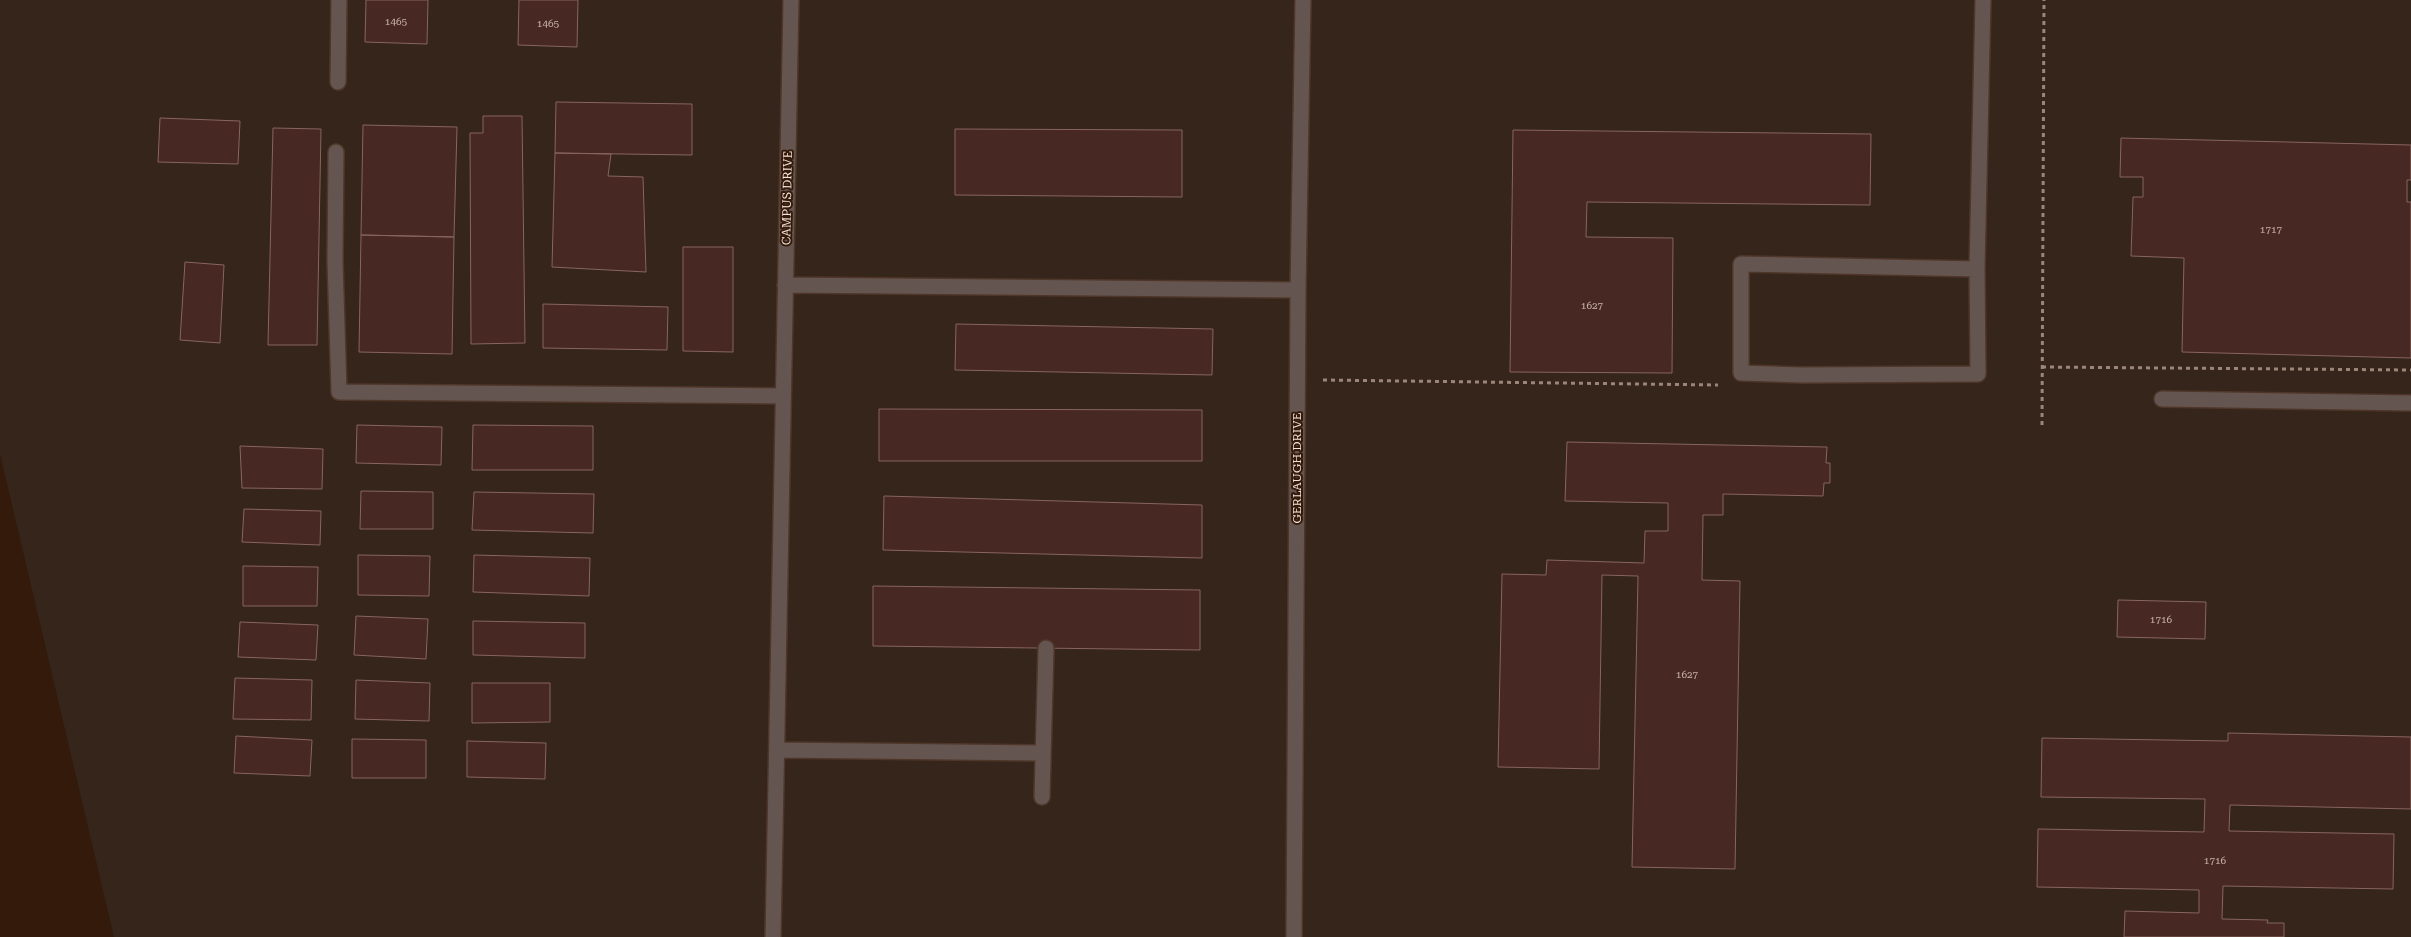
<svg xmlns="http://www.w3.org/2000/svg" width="2411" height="937" font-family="'Roboto Serif',serif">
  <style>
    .education { fill: #35251b }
    .building { fill: #472823; stroke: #89655f }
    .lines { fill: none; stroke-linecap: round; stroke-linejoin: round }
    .lane-casing { stroke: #4f3628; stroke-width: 18 }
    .path { stroke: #9c867a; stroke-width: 3; stroke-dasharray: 4 4; stroke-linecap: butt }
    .lane { stroke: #645550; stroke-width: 15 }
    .labels { text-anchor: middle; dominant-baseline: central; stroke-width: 4; stroke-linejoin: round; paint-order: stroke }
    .number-label { font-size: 10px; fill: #cab4ac }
    .street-label { font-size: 12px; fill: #f5e3d9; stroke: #341a0b }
  </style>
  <rect width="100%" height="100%" fill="#341a0b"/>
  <!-- education -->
  <path class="education" d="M0,0H2411V937H114L0,454Z"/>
  <!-- building -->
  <path class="building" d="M366,0H428L427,44L365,42Z
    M519,0H578L577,47L518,45Z
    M556,102L692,104V155L555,153Z
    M483,116H522L525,343L471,344L470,133H483Z
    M160,118L240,121L238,164L158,162Z
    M363,125L457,127L454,237L361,235Z
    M273,128L321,129L317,345H268Z
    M955,129L1182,130V197L955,195Z
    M1513,130L1871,134L1870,205L1587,202L1586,237L1673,238L1672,373L1510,372Z
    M2121,138L2411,145V180H2407V202H2411V358L2182,352L2184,258L2131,256L2133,197H2143V177H2120Z
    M555,153L611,154L608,176L643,177L646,272L552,267Z
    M361,235L454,237L452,354L359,352Z
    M683,247H733V352L683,351Z
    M185,262L224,265L220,343L180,340Z
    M543,304L668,307L667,350L543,348Z
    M956,324L1213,329L1212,375L955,370Z
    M879,409L1202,410V461H879Z
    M357,425L442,427L441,465L356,463Z
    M473,425L593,426V470H472Z
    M1567,442L1827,447L1826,463H1830V483H1824L1823,496L1723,494V515H1703L1702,580L1740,581L1735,869L1632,867L1638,576L1602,575L1599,769L1498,767L1502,574L1546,575L1547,560L1644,563L1645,531H1668V503L1565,501Z
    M240,446L323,449L322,489L242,488Z
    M361,491L433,492V529H360Z
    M474,492L594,494L593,533L472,530Z
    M884,496L1202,505V558L883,550Z
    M244,509L321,511L320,545L242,542Z
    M358,555L430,556L429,596L358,595Z
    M474,555L590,558L589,596L473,592Z
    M243,566L318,567L317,606H243Z
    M873,586L1200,590V650L873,646Z
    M2118,600L2206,602L2205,639L2117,637Z
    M356,616L428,619L426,659L354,655Z
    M473,621L585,623V658L473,655Z
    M240,622L318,625L316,660L238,657Z
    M235,678L312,680L311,720L233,719Z
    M356,680L430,683L429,721L355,719Z
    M472,683H550V722L472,723Z
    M2228,733L2411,737V809L2230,805L2229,831L2394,834L2393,889L2223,886L2222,919L2268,920L2267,923H2284V937H2124L2125,911L2199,913V890L2037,887L2038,829L2204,832L2205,799L2041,797L2042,738L2228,741Z
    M236,736L312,740L310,776L234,773Z
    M352,739L426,740V778H352Z
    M467,741L546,743L545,779L467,777Z"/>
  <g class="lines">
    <!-- lane casing -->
    <g class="lane-casing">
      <path id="lane" d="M338,82L339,0
        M336,152L335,260L339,392L783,396
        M1977,269L1741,264V373L1802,375L1978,374L1977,269L1983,0
        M785,285L1298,290
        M2162,399L2411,403
        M778,750L1043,753
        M1042,797L1046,648
        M773,937L791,0
        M1294,937L1298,290L1303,0"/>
    </g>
    <!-- path -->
    <path class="path" d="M2042,367L2411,370
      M1323,380L1718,385
      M2042,425L2044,0"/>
    <!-- lane -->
    <use href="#lane" class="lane"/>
  </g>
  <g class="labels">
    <!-- number labels -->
    <g class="number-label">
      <text x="396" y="21">1465</text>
      <text x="548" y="23">1465</text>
      <text x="2271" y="229">1717</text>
      <text x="1592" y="305">1627</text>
      <text x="2161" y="619">1716</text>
      <text x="1687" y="674">1627</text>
      <text x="2215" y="860">1716</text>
    </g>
    <!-- street labels -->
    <g class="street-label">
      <text transform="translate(787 198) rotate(-89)">CAMPUS DRIVE</text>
      <text transform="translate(1297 468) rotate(-90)">GERLAUGH DRIVE</text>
    </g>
  </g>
</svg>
